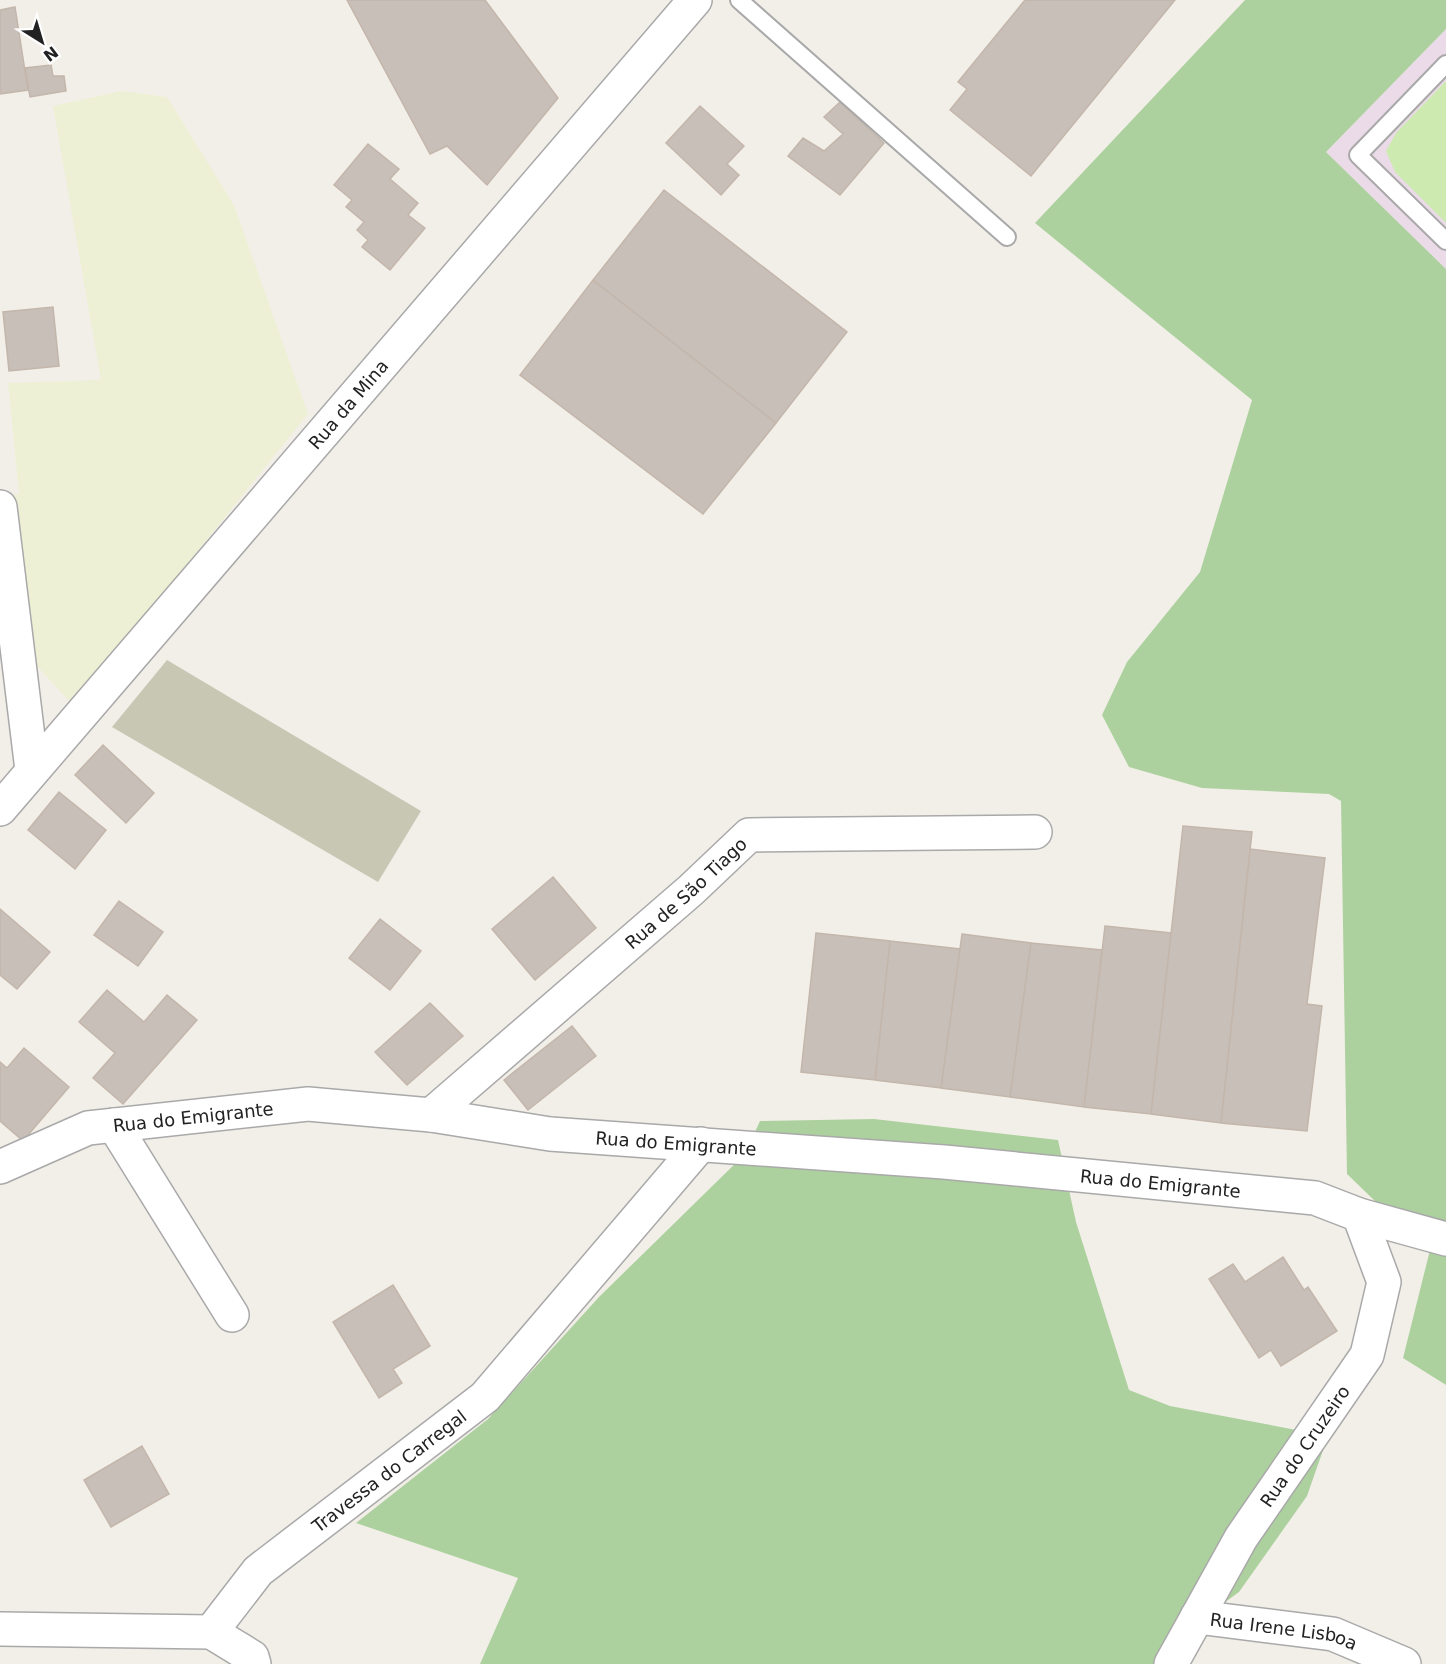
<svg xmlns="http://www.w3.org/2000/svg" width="1446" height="1664" font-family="'DejaVu Sans',sans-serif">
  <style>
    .industrial { fill: #ebdbe8 }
    .construction { fill: #c7c7b4 }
    .farmland { fill: #eef0d5 }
    .grass { fill: #cdebb0 }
    .forest { fill: #add19e }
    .building { fill: #c7bfb8; stroke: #c4b6ab; stroke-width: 1.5 }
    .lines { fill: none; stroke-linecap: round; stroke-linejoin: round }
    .lane-casing { stroke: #a9a9a9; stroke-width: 20 }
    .street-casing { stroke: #a9a9a9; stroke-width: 36 }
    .lane { stroke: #fff; stroke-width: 16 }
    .street { stroke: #fff; stroke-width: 33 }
    .labels { text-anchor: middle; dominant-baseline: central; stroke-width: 6; stroke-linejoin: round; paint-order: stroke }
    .street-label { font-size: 18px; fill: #222; stroke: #fff }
  </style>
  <rect width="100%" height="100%" fill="#f2efe9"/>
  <!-- industrial -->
  <path class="industrial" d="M1446,29V269L1326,152Z"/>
  <!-- construction -->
  <path class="construction" d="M167,660L421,811L378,882L112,727Z"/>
  <!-- farmland -->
  <path class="farmland" d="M122,91L167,97L234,205L308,414L188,563L70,702L22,650L0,657V497L19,494L8,383L101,380L53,106Z"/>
  <!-- grass -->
  <path class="grass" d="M1446,81V223L1395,172L1386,151L1396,133Z"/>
  <!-- forest -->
  <path class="forest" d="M1245,0H1446V29L1326,152L1446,269V1385L1403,1358L1437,1222L1376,1202L1347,1174L1341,801L1329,794L1202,788L1129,767L1102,715L1127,662L1200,572L1252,400L1035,223Z
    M874,1119L1058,1140L1076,1222L1129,1390L1170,1406L1328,1436L1307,1496L1239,1592L1162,1648L1155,1664H480L518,1578L356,1523L488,1419L599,1297L745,1154L760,1121Z"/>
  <!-- building -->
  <path class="building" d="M347,0H485L558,98L487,185L447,146L430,154Z
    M1025,0H1175L1031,176L950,110L967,89L958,82Z
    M15,7L28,90L0,94V10Z
    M51,65L53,76H64L66,91L30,97L25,68Z
    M840,102L884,143L840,195L788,156L803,138L824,151L843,134L824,117Z
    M700,106L744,146L727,164L739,175L721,195L666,143Z
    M368,144L399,169L390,179L418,203L408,215L425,228L390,270L362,247L368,240L357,230L364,222L346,207L352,200L334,185Z
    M664,190L847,332L776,423L593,280Z
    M593,280L776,423L703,514L520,375Z
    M53,307L59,366L9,371L3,312Z
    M103,745L154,793L126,823L75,775Z
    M59,792L106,830L75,869L28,830Z
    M1183,826L1252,832L1221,1123L1151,1114Z
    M1250,849L1325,858L1307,1004L1322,1006L1307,1131L1221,1123Z
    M553,877L596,928L535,980L492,929Z
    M119,901L163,932L138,966L94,935Z
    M0,909L50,952L17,989L0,975Z
    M380,919L421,951L390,990L349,958Z
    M1105,926L1171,933L1151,1114L1084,1107Z
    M816,933L890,941L875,1080L801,1072Z
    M962,934L1031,943L1010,1097L941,1088Z
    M890,941L960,949L941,1088L875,1080Z
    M1031,943L1102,950L1084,1107L1010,1097Z
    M107,990L144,1022L167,995L197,1020L123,1104L93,1078L115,1053L79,1022Z
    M430,1003L463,1036L407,1085L375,1052Z
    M572,1026L596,1056L528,1110L504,1080Z
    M24,1048L69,1087L23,1141L0,1121V1062L7,1068Z
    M1283,1257L1304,1290L1308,1287L1337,1331L1281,1366L1271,1350L1259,1358L1209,1279L1233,1264L1245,1282Z
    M393,1285L430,1346L393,1369L402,1383L379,1398L333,1322Z
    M142,1446L169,1494L111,1527L84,1480Z"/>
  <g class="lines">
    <!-- lane casing -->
    <g class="lane-casing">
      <path id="lane" d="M739,0L1007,237
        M1446,64L1358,155L1446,241"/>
    </g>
    <!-- street casing -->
    <g class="street-casing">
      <g id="street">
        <path d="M0,507L32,770"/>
        <path id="s1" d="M0,809L695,0"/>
        <path id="s2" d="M431,1115L691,890L749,835L1035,832"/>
        <path d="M114,1125L232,1315"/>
        <path id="s3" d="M0,1167L88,1128L308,1104L431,1115L550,1134L944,1162L1315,1198L1359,1215L1446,1239"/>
        <path id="s4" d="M1197,1617L1333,1634L1404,1664"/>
        <path id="s5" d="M0,1629L211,1632L258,1571L485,1397L701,1144"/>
        <path d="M211,1632L252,1657L254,1664"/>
        <path id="s6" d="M1171,1664L1241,1538L1367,1355L1384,1282L1359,1215"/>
      </g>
    </g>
    <!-- lane -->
    <use href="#lane" class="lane"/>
    <!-- street -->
    <use href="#street" class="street"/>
  </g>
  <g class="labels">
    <!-- street labels -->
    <g class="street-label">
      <text stroke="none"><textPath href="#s1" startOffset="534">Rua da Mina</textPath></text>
      <text stroke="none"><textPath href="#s2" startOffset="338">Rua de São Tiago</textPath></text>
      <text stroke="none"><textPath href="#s3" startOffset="202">Rua do Emigrante</textPath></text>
      <text stroke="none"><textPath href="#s3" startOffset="688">Rua do Emigrante</textPath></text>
      <text stroke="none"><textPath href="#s3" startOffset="1174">Rua do Emigrante</textPath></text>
      <text stroke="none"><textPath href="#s6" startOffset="256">Rua do Cruzeiro</textPath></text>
      <text stroke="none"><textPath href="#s5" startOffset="453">Travessa do Carregal</textPath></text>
      <text stroke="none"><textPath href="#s4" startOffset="88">Rua Irene Lisboa</textPath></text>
    </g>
  </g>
  <!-- north arrow -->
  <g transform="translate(42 42) rotate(143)" stroke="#ffffff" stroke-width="4.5" paint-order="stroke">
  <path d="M0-4.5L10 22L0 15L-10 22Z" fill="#222222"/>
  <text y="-9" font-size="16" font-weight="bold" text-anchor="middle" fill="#222222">N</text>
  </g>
</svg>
